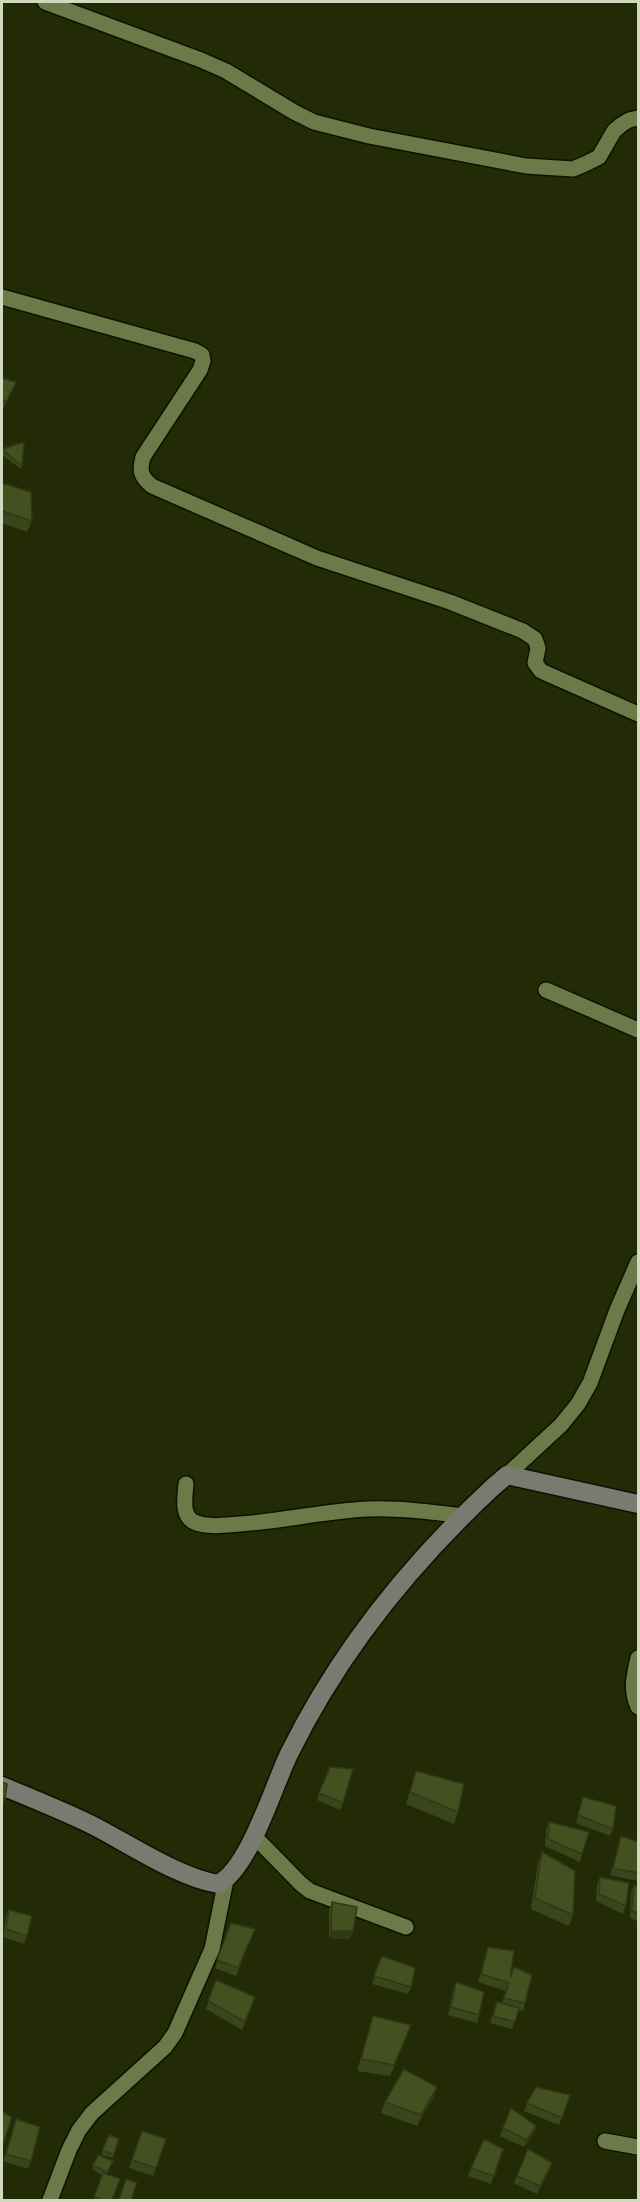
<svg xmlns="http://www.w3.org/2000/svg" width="640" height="2202" font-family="'Varela Round',sans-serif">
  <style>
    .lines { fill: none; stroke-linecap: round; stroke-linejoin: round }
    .street-casing { stroke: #0d1300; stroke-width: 18 }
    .secondary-casing { stroke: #0d1300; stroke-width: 21 }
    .street { stroke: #6c7948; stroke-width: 15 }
    .secondary { stroke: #7b7a71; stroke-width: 18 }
    .wall { fill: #3a451c }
    .shaded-wall { fill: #303816 }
    .building { fill: #445020; stroke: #303816; stroke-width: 1.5 }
  </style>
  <rect width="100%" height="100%" fill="#232b06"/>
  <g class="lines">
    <!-- street casing -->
    <g class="street-casing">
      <path id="street" d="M45,2L201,60L226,71L294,112L314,122L369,136L526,166L573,169L585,164L599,157L614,131L621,125L629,120L638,118
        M2,297L195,351L202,355L203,361L200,370L143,457C139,471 141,477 152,486L317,558L450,602L523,631L535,639L538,648L535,663L541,671L638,714
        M546,990L638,1030
        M507,1475L561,1425L578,1404L590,1383L617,1310L638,1262
        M186,1484C185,1497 181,1515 194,1522C208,1528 226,1525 240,1524C283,1521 325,1511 368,1509C400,1508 432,1512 464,1516
        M638,1658C634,1676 630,1689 638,1707
        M254,1836L301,1884L310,1891L406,1927
        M605,2141L638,2147
        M50,2200L69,2150L79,2130L92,2113L165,2047L175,2033L212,1949L226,1880"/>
    </g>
    <!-- secondary casing -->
    <g class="secondary-casing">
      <path id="secondary" d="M2,1786C31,1798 61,1810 90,1824C128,1843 177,1877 218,1884C249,1869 273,1787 289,1754C339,1652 410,1564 493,1487L507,1475L638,1504"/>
    </g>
    <!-- street -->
    <use href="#street" class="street"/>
    <!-- secondary -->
    <use href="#secondary" class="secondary"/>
  </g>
  <!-- wall -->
  <path class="wall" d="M2,378L13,390L3,409L2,408Z
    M2,449L22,466L21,469L2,455Z
    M2,483L32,521L27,532L2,523Z
    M416,1771L458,1812L454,1824L406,1804Z
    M2,1782L5,1799L2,1807Z
    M319,1793L343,1803L340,1810L317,1800Z
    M583,1797L613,1829L610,1836L576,1823Z
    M549,1822L582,1854L580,1862L545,1846L546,1830Z
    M621,1836L639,1842V1879L638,1881L610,1875Z
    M542,1852L573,1915L569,1926L531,1909L538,1863Z
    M600,1877L626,1906L623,1914L596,1901L597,1885Z
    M634,1885L639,1886V1922L630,1918L631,1892Z
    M332,1902L350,1939L329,1938V1910Z
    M9,1910L27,1936L24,1944L3,1937L6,1917Z
    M231,1923L255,1929L236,1976L215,1968Z
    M488,1947L525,2003L523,2011L518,2010L512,2029L490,2023L497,2002L502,2003L506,1991L478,1982Z
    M382,1956L411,1987L408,1994L372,1984Z
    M216,1980L255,1997L242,2030L206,2009Z
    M456,1982L479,2015L477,2023L448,2015L453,1990Z
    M373,2016L407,2036L390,2076L357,2071Z
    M437,2087L433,2098L417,2126L381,2113L385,2102Z
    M570,2095L559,2125L524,2111L527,2103Z
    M511,2108L536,2126L534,2133L524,2147L500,2136Z
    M16,2119L31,2161L28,2169L3,2161Z
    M142,2131L166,2139L153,2176L129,2168Z
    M109,2135L119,2139L113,2158L101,2155Z
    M503,2149L491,2184L468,2176L471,2168Z
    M528,2149L549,2171L537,2194L514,2183Z
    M98,2155L111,2165L107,2174L112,2200H93L102,2175L92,2169Z"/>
  <!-- shaded-wall -->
  <path class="shaded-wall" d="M16,382L13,390L3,409L6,402Z
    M331,1931H353L350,1939L329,1938Z
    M437,2087L433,2098L417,2126L421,2115Z
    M536,2126L534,2133L524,2147L527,2140Z
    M552,2163L549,2171L537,2194L540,2186Z"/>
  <!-- building -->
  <path class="building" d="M2,378L16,382L6,402L2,399Z
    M24,442L22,466L2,449Z
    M2,483L31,492L32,521L2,511Z
    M330,1767L353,1769L343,1803L319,1793Z
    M416,1771L464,1784L458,1812L410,1792Z
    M2,1782L7,1784L5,1799L2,1798Z
    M583,1797L616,1806L613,1829L578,1815Z
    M549,1822L589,1832L582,1854L548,1839Z
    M621,1836L639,1842V1873L613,1868Z
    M542,1852L575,1871L573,1915L535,1898Z
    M600,1877L629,1883L626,1906L599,1894Z
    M634,1885L639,1886V1913L632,1911Z
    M332,1902L357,1907L353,1931H331Z
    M9,1910L32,1916L27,1936L6,1929Z
    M231,1923L255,1929L238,1968L217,1960Z
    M488,1947L514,1951L510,1978L514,1967L532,1975L525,2003L504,1998L509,1983L481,1974Z
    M382,1956L415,1968L411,1987L374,1976Z
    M216,1980L255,1997L245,2022L208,2001Z
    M456,1982L484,1992L479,2015L451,2007Z
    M497,2002L519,2008L515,2022L493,2016Z
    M373,2016L411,2025L394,2065L361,2059Z
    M404,2069L437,2087L421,2115L385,2102Z
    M536,2087L570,2095L562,2118L527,2103Z
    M511,2108L536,2126L527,2140L503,2128Z
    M2,2112L12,2117L2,2147Z
    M16,2119L40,2127L31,2161L6,2154Z
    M142,2131L166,2139L156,2168L132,2160Z
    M109,2135L119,2139L114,2154L102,2151Z
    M484,2139L503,2149L494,2176L471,2168Z
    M528,2149L552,2163L540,2186L517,2176Z
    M98,2155L113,2161L107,2172L93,2165Z
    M103,2173L120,2179L112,2200H103L94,2197Z
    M126,2179L137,2183L131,2200H119Z"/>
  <!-- border -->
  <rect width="640" height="2202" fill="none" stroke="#d0d8be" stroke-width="6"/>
</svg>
